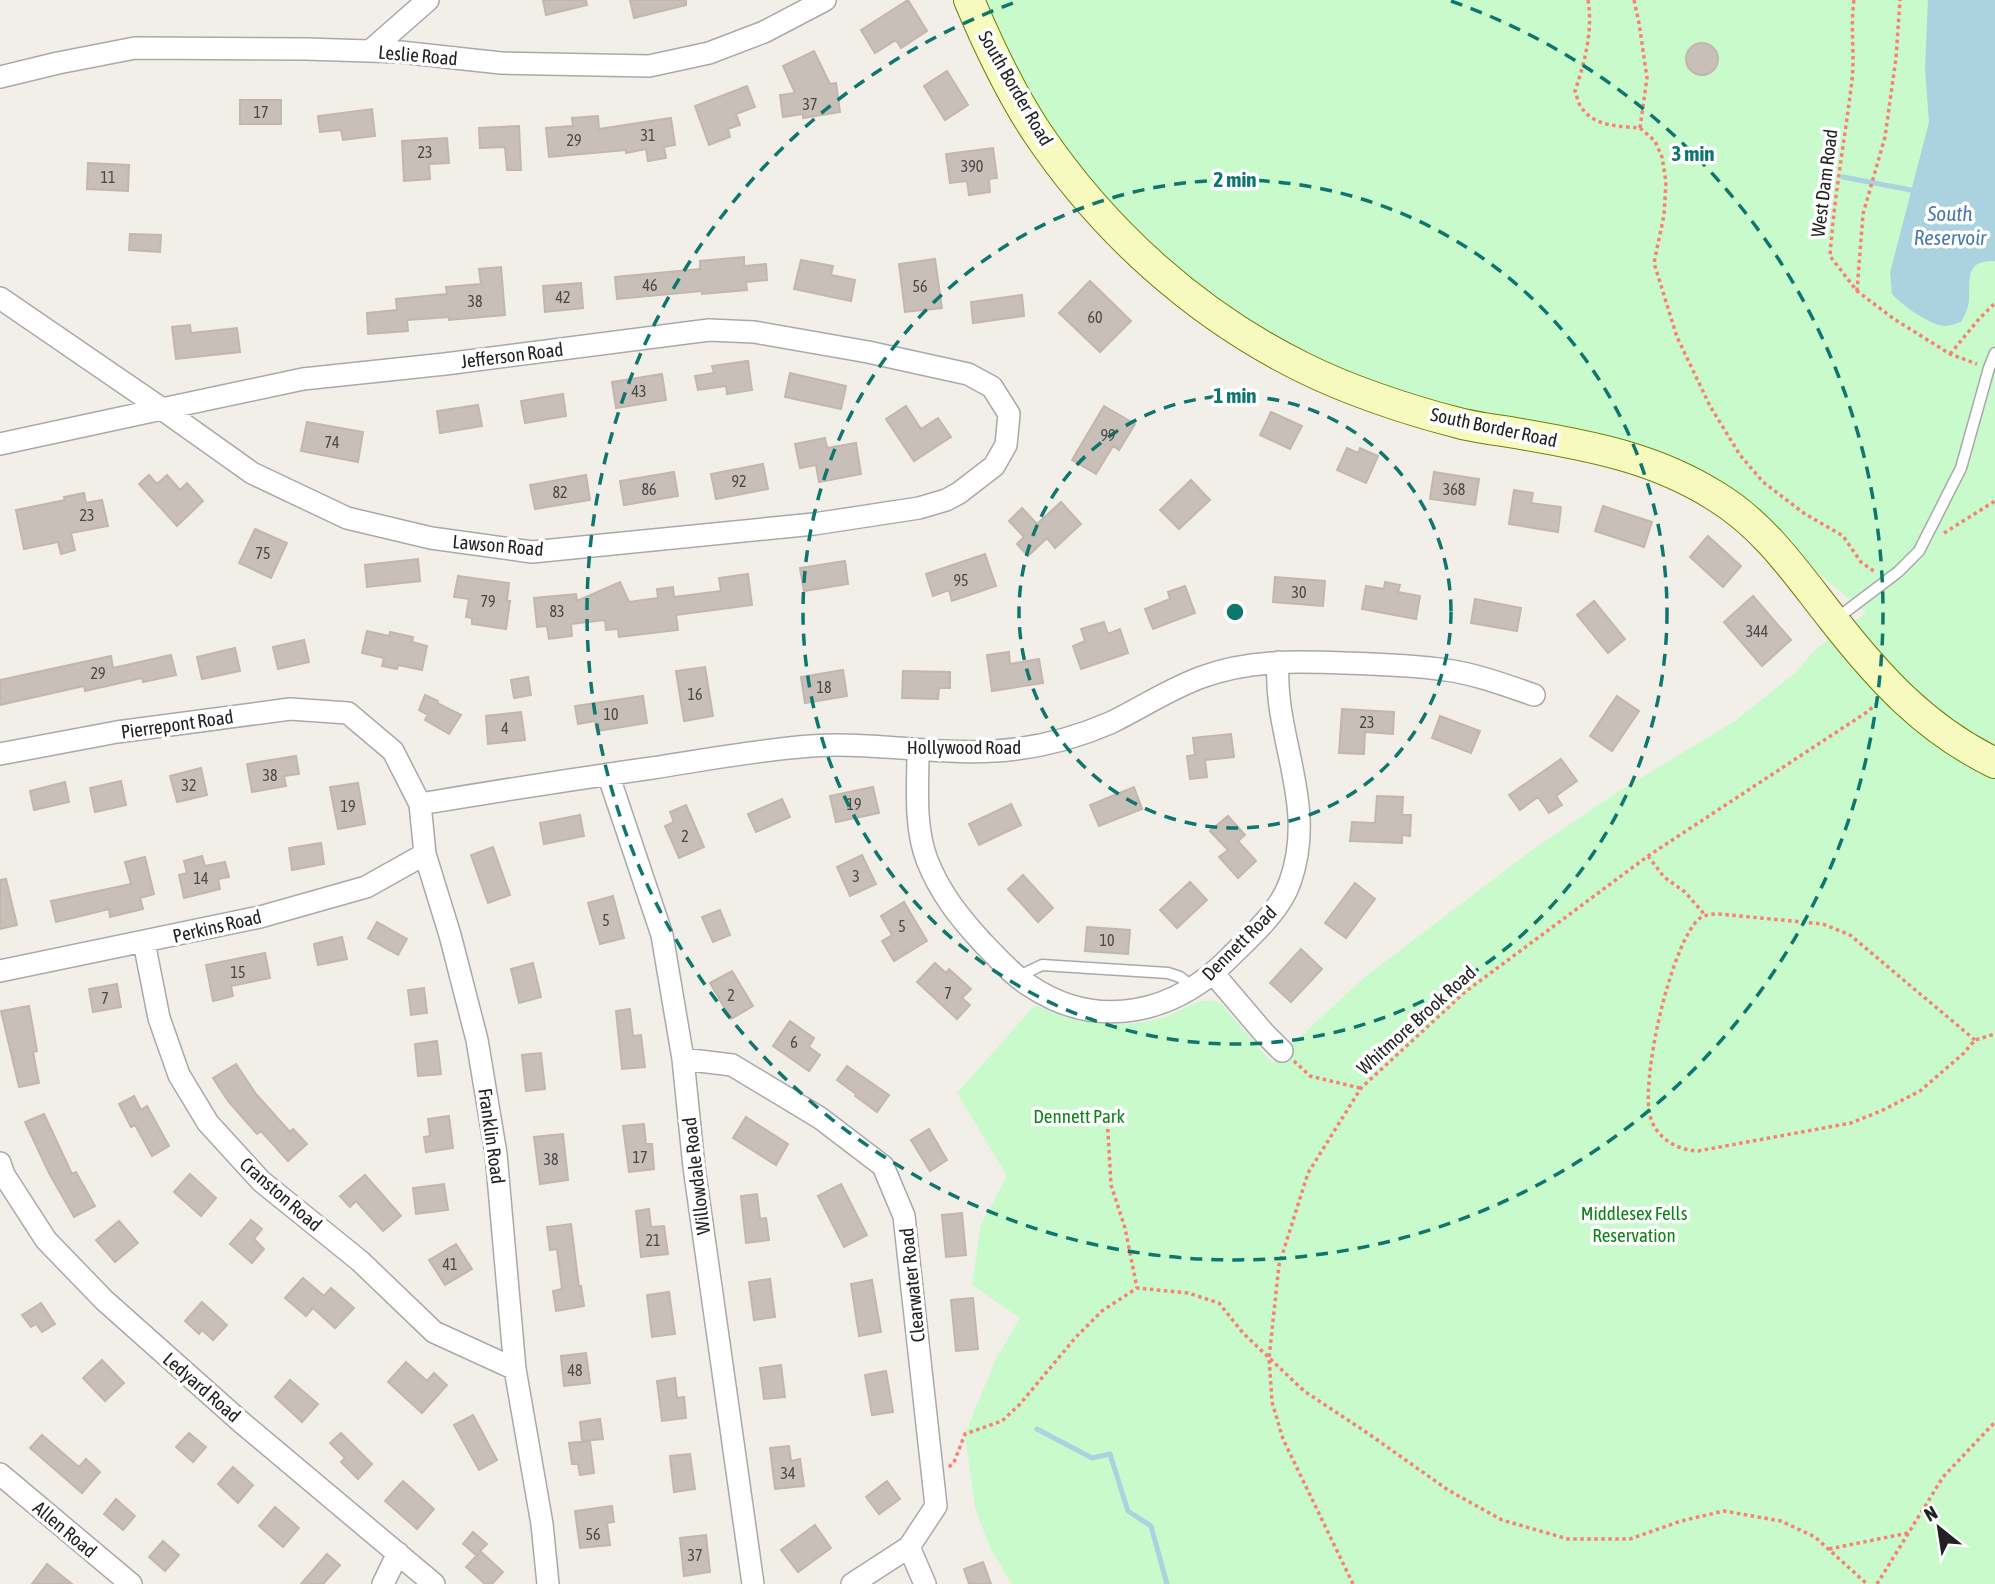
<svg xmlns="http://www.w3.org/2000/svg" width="1995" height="1584" font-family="'Asap Condensed',sans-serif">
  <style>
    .park { fill: #c8facc }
    .water { fill: #aad3df }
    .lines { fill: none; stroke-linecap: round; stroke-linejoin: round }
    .stream { stroke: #aad3df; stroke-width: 5 }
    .building { fill: #c7bfb8; stroke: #c4b6ab; stroke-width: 2 }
    .service-casing { stroke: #a9a9a9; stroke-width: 13 }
    .minor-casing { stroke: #a9a9a9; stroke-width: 24 }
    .secondary-casing { stroke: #707d05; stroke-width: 32 }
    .path { stroke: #fa8072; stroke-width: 3.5; stroke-dasharray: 3.5 3.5; stroke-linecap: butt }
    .service { stroke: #fff; stroke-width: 10 }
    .minor { stroke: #fff; stroke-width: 21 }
    .secondary { stroke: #f7fabf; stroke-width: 30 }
    .ring { fill: none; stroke: #0f766e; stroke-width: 3.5; stroke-dasharray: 12 9 }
    .labels { text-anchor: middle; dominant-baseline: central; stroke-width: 7; stroke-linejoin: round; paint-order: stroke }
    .number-label { font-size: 16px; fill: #4b4948 }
    .street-label { font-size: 19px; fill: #222; stroke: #fff }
    .park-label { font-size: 19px; fill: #0c8416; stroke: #fff }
    .water-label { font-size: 21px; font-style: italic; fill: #4a7aab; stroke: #fff }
    .centre { fill: #0f766e; stroke: #fff; stroke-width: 3.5 }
    .ring-label { font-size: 21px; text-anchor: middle; font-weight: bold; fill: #0f766e; stroke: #fff; stroke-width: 7; stroke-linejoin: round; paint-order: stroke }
  </style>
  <rect width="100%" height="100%" fill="#f2efe9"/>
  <!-- park -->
  <path class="park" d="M982,0H1995V1584H1012L991,1550L975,1508L965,1434L995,1361L1020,1318L972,1285L981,1224L1007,1176L957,1093L1035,1005C1076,1024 1118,1030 1162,1018C1180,1013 1204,991 1222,1005L1272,1063L1366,976L1535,848L1616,793L1735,721L1795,673L1818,647L1866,613L1813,569L1764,514L1710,474L1677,458L1615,438L1486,415L1376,385L1314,358L1237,313L1162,256L1124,220L1041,120Z"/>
  <!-- water -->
  <path class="water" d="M1928,0H1995V261C1965,260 1970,278 1969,301C1968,309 1965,315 1961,322C1957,323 1950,326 1945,326C1929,325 1902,305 1892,294L1890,273L1929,122L1925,69Z"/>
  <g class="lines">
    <!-- stream -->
    <path class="stream" d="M1843,177L1916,191
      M1037,1429L1092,1458L1110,1454L1128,1511L1151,1526L1167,1584"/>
  </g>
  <!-- building -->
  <path class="building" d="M543,0H586L587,5L546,15Z
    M630,0H686V5L634,18Z
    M908,0L927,31L901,48L896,40L875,53L861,30Z
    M1686 59a16 16 0 1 1 32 0a16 16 0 1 1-32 0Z
    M814,51L830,84L836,83L840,112L803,118V114L783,117L780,95L795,93L783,66Z
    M947,71L968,105L945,120L924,86Z
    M747,86L755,107L736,114L740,125L728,129L730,137L709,145L695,106Z
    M240,100H281V124H240Z
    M372,109L375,136L343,140L341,130L320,132L318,116Z
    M598,116L599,129L671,118L675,145L664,147L666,158L648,161L646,149L626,153V150L549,157L546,128L573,126L572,118Z
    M519,126L521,170H507L505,147L480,148L479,128Z
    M447,138L449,163L429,164L430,179L404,181L402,141Z
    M993,148L997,178L989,179L990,192L969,195L967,181L950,183L946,154Z
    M88,163L129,165L128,191L87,189Z
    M130,234L161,235L160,252L129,250Z
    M744,257V266L766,264L767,280L746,282L747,290L702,294V291L617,299L615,277L700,269V261Z
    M935,259L942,308L905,312L899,264Z
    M801,260L833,266L831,275L855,280L851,301L794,289Z
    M501,267L505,315L449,320V317L407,320L408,331L368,334L367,313L397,310L396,299L447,294L446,287L481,284L479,269Z
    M1090,281L1131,321L1100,352L1059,313Z
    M581,283L583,308L545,312L543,286Z
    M1022,295L1024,316L973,323L971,302Z
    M190,325L191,333L237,328L240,352L176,359L172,327Z
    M748,361L752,390L727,394L726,386L698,390L695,376L714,373L712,366Z
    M790,373L846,386L841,409L785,397Z
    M662,374L666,400L616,408L612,382Z
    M563,394L566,416L525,423L521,401Z
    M478,405L482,426L440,433L437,411Z
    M906,406L921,429L938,418L951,437L914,461L886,419Z
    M1104,406L1135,424L1119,450L1113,446L1096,474L1072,460Z
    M1271,412L1302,426L1290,449L1260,435Z
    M307,422L363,432L358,462L301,451Z
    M825,438L827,448L856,443L861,474L819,482L816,465L800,468L795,444Z
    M1347,448L1358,453L1360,448L1378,456L1366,483L1337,470Z
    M763,464L768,489L716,499L711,474Z
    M674,472L678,496L624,505L620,481Z
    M1434,472L1479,479L1475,505L1430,499Z
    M149,475L157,484L167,475L180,490L187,483L203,501L177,526L139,484Z
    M586,475L590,500L535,509L530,485Z
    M1191,480L1210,500L1179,529L1160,510Z
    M1514,490L1533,493L1531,503L1561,507L1558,532L1509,524Z
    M84,493L86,503L102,500L108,526L71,533L75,550L61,554L58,542L24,549L16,510L65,500L64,497Z
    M1061,502L1081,524L1055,548L1047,538L1028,556L1017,544L1024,537L1009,521L1022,508L1037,524Z
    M1603,506L1652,522L1644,547L1595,531Z
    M255,529L287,543L271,578L239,563Z
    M1708,536L1741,566L1723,587L1690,557Z
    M985,554L996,586L952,601L949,590L933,596L926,574Z
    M418,559L420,581L367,587L365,565Z
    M845,561L848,584L804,591L800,568Z
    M748,574L752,605L676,615L678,630L619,637L618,629L606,630L605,620L571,624L572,636L549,639L547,626L537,627L534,598L576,594L577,601L620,582L629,602L658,598L657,589L673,587L674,597L721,591L719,578Z
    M458,576L509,583L507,601H510L506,629L472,624V618L466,617L469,599L454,597Z
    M1275,577L1325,581L1323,606L1273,602Z
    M1385,582L1400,585L1398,592L1420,596L1416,619L1362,609L1366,586L1384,589Z
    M1185,586L1195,613L1153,629L1145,609L1170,599L1168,592Z
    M1753,596L1791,640L1762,666L1724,622Z
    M1475,599L1521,608L1517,631L1471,623Z
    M1594,601L1625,639L1608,653L1577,615Z
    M1104,622L1108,634L1120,629L1128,653L1081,669L1073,646L1085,641L1081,629Z
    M367,631L389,636L390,632L413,637L412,642L427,646L422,670L398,665L397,669L382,666L384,658L362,653Z
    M304,640L309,662L278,669L273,647Z
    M235,648L240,671L202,679L197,657Z
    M1009,652L1010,664L1039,659L1043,683L992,691L987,655Z
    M171,655L176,675L143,682L142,678L85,691L84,686L0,705V680L111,656L113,668Z
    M705,667L713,716L684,721L676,671Z
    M843,670L847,696L805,703L801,677Z
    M903,671L950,672V688H939L938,699L902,698Z
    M528,677L531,695L514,698L511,680Z
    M425,695L438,701L437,703L461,715L449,734L425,720L428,715L419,710Z
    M643,696L647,723L597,731L595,721L578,724L575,706Z
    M1617,696L1639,711L1612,751L1590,736Z
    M1342,709L1394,712L1393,734L1365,732L1364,754L1339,753Z
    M521,712L525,740L488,744L486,716Z
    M1440,716L1480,731L1471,753L1432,738Z
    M1231,734L1234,757L1205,760L1207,777L1190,779L1187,756L1195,755L1193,738Z
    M296,756L299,774L284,776L286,786L252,792L247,764Z
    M1561,759L1577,781L1556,796L1562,805L1549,813L1538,797L1520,810L1509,795Z
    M201,768L207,795L177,802L170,776Z
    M121,781L126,805L95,812L90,788Z
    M65,782L69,802L34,810L30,791Z
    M358,783L365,824L338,829L330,787Z
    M873,787L879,813L836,822L830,796Z
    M1134,787L1142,809L1099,826L1090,805Z
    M1377,796L1403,797L1402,815H1411L1410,836L1402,835V843L1350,841L1352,822L1375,823Z
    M782,799L790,817L756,832L748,814Z
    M1011,804L1021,825L979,845L969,824Z
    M686,805L704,847L679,858L665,826L674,822L670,812Z
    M580,815L584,836L544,844L540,823Z
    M1228,816L1245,835L1238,841L1256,861L1238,878L1219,857L1228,850L1210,831Z
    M321,843L324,864L292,870L289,848Z
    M493,847L510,895L488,903L471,855Z
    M862,855L876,884L850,896L837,867Z
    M202,856L205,866L225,862L229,877L218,879L220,889L184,898L179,875L187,873L184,861Z
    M145,857L154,894L140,898L143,909L110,917L109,909L56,922L51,901L131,884L125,862Z
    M1023,875L1053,908L1038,922L1008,889Z
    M6,879L17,925L0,929V880Z
    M1190,882L1207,900L1177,928L1160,910Z
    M1355,883L1375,899L1346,938L1325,923Z
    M613,896L624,938L600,944L588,903Z
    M904,902L927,941L894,961L882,941L892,935L881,916Z
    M720,910L730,935L713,942L702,917Z
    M377,922L407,939L398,955L368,938Z
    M1087,927L1130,930L1128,954L1085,951Z
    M342,937L347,959L318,965L314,944Z
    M1301,949L1322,969L1291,1002L1270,983Z
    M265,953L270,978L231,986L233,996L213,1001L206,965Z
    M533,963L541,997L519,1003L511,969Z
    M935,963L946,973L949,969L971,989L962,998L970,1005L957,1019L917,982Z
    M732,971L753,1006L731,1019L710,983Z
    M117,984L121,1007L93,1012L89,989Z
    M424,988L427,1013L411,1015L408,990Z
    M29,1006L37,1051L33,1052L39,1083L19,1087L1,1011Z
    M630,1009L633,1036L641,1035L645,1067L622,1069L616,1011Z
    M790,1021L814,1038L809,1047L820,1055L809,1071L773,1046Z
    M437,1041L441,1074L418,1076L415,1044Z
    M541,1053L545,1089L526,1091L522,1055Z
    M236,1064L256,1094L290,1132L293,1129L307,1144L288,1161L261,1131L257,1134L228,1101L213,1078Z
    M847,1066L889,1095L877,1112L855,1096L856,1094L837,1080Z
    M134,1096L141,1110L147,1106L169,1146L152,1156L135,1125L131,1127L119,1104Z
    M44,1114L72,1174L76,1172L95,1206L74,1217L49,1173L25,1122Z
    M449,1116L453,1148L426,1152L424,1137L430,1136L428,1119Z
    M746,1117L788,1144L776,1165L733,1138Z
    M644,1124L646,1144H652L654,1169L629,1172L623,1126Z
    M929,1129L947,1160L930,1171L911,1140Z
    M563,1134L568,1180L540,1184L534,1137Z
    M190,1174L216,1198L201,1216L174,1192Z
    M365,1175L401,1216L383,1231L356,1201L350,1207L340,1196Z
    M444,1184L448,1210L416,1214L413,1188Z
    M841,1184L867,1235L844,1247L818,1196Z
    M757,1194L760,1219L766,1218L769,1240L746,1243L741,1196Z
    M649,1209L651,1227L664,1226L668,1254L641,1257L636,1211Z
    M962,1213L966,1255L946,1257L942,1215Z
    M251,1220L262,1229L254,1239L264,1249L252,1263L230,1244Z
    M119,1221L138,1243L115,1262L96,1240Z
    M571,1224L579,1287L581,1286L584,1306L556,1311L553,1291L562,1289L557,1249L550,1250L547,1227Z
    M456,1244L472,1269L445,1285L429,1260Z
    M303,1278L324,1296L331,1288L354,1308L335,1328L313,1308L306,1316L285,1298Z
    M770,1279L775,1317L754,1320L749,1282Z
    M872,1280L881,1332L859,1336L851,1284Z
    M669,1292L675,1334L652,1337L647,1295Z
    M973,1298L978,1349L956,1351L951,1300Z
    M202,1302L227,1325L213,1340L202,1330L199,1334L185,1321Z
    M41,1303L55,1324L42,1332L36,1324L31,1327L22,1315Z
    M586,1353L590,1383L564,1386L561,1356Z
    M102,1360L124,1383L105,1401L83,1378Z
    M406,1362L427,1381L434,1373L447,1385L422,1413L388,1382Z
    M781,1365L785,1397L764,1399L760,1368Z
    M886,1371L893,1412L872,1415L865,1375Z
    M675,1378L677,1398L684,1397L686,1418L662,1421L657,1381Z
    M290,1380L318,1404L302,1422L275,1397Z
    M473,1415L497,1460L479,1470L454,1425Z
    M600,1419L603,1439L582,1441L580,1422Z
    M189,1433L206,1447L193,1462L176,1447Z
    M341,1433L372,1464L358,1479L341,1462L345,1458L330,1443Z
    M42,1435L79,1467L86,1459L100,1472L82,1493L30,1448Z
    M590,1441L594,1473L580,1475L578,1464H572L569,1443Z
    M789,1446L791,1461L800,1459L804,1486L775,1489L770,1448Z
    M690,1454L695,1489L674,1492L670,1456Z
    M233,1467L253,1485L238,1503L218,1484Z
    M403,1481L434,1509L417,1529L385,1501Z
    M887,1481L900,1499L879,1514L866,1497Z
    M116,1499L135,1516L123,1530L104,1514Z
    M612,1506L614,1522L607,1523L610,1545L580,1548L575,1511Z
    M275,1507L299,1528L283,1547L259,1526Z
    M815,1525L831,1548L798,1572L781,1550Z
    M473,1532L487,1544L480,1551L503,1572L492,1584H485L466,1567L479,1553L476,1555L463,1544Z
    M706,1535L710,1572L684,1576L680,1538Z
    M163,1541L179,1555L165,1571L149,1557Z
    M327,1554L340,1565L323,1584H301Z
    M983,1562L991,1584H969L964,1569Z
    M47,1564L72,1584H32Z"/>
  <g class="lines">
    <!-- service casing -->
    <g class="service-casing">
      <path id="service" d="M1836,619L1898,572L1919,551L1961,468L1989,368L1995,353
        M1017,977L1042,965L1168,973L1180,977L1194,988"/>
    </g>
    <!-- minor casing -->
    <g class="minor-casing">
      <path id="minor" d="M370,51L428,0
        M0,77L58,63L135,48L306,49L400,52L501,63L649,66L709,53L764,32L825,0
        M0,298L162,409L252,473L347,518L431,538L532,552L814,524L919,508L946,500L959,493L994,466L1006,445L1009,414L992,387L968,374L868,352L754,332L709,330L445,364L303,379L162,409L0,444
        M918,750C918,786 914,826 927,860C940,893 959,917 983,943C998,958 1012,975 1030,986C1099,1032 1176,1013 1231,956C1252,935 1280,911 1290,882C1318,804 1273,737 1278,662
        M0,754L117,732L290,709L348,713L393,751L420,804L425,854L450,935L477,1040L496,1154L515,1369L542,1524L548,1584
        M608,774L662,935L683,1059L694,1167L753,1584
        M420,804C497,791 574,779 652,768C704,760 757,750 811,746C879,741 948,758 1016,749C1048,745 1080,736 1110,723C1141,708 1169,689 1202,677C1247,660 1296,661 1343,663C1377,664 1412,665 1446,670C1476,674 1505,685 1534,695
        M144,942L159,1018L179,1075L208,1123L261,1181L360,1261L434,1332L515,1369
        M0,971L260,917L366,887L425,854
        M1213,973L1264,1033L1282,1051
        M683,1059L732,1065L820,1118L883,1166L904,1216L936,1506L909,1547L852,1584
        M0,1163L4,1175L46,1240L104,1300L241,1422L434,1584
        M0,1474L131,1584
        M909,1547L925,1584
        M383,1584L398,1553"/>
    </g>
    <!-- secondary casing -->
    <g class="secondary-casing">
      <path id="secondary" d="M969,0C988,45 1009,90 1036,131C1103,231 1196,315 1304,368C1348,390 1408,410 1455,422C1476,428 1499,430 1521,434C1591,446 1656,458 1717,497C1766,527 1797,574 1832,618C1879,678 1925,729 1995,763"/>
    </g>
    <!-- path -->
    <path class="path" d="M1588,0C1593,31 1585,61 1575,91C1577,96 1578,103 1581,107C1594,127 1620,126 1640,128
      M1634,0L1639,23L1647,78L1640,128
      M1854,0C1850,27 1855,54 1852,80C1845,139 1834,197 1830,256L1857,291L1894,319L1950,354L1977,364
      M1640,128L1655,141L1662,157L1666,182L1664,215L1654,263L1677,337L1710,406L1740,455L1763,482L1805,514L1843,536L1861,562L1875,572
      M1857,291L1863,214L1885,137L1896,58L1900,0
      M1950,354L1979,319L1995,303
      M1944,533L1995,501
      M1648,856L1664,877L1685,892L1705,915
      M1975,1040L1850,935L1823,924L1719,914C1709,914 1701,915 1695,923C1669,956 1644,1068 1649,1110C1652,1135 1674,1150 1698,1151L1851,1123L1881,1111L1920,1091L1964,1053L1975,1040L1995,1034
      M1294,1061L1310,1076L1360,1088
      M1107,1115L1111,1185L1125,1228L1137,1288
      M949,1467L954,1462L965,1434L1002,1421L1020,1404L1076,1337L1102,1311L1137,1288L1188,1293L1219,1303L1243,1333L1304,1391L1366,1432L1448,1490L1502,1520L1568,1539H1630L1681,1521L1724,1511L1781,1521L1815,1537L1867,1584
      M1829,1549L1908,1533
      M1353,1584L1283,1439L1272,1402L1269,1358L1279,1265L1308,1173L1361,1088L1465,992L1648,856L1867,712L1876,704
      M1877,1584L1943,1477L1995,1422"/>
    <!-- service -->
    <use href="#service" class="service"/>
    <!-- minor -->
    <use href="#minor" class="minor"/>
    <!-- secondary -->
    <use href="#secondary" class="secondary"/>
  </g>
  <!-- distance rings -->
  <g class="ring">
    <circle cx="1235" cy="612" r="216"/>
    <circle cx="1235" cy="612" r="432"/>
    <path d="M1451 1A648 648 0 1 1 1019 1"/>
  </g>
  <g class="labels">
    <!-- number labels -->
    <g class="number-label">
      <text x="810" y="104">37</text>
      <text x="261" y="112">17</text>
      <text x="648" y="135">31</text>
      <text x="574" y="140">29</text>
      <text x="425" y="152">23</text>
      <text x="972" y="166">390</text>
      <text x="108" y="177">11</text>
      <text x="650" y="285">46</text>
      <text x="920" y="286">56</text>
      <text x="563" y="297">42</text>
      <text x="475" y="301">38</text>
      <text x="1095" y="317">60</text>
      <text x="639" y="391">43</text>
      <text x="1108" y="435">99</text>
      <text x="332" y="442">74</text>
      <text x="739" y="481">92</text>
      <text x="649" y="489">86</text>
      <text x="1454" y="489">368</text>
      <text x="560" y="492">82</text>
      <text x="87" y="515">23</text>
      <text x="263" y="553">75</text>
      <text x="961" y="580">95</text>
      <text x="1299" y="592">30</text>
      <text x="488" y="601">79</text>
      <text x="557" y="611">83</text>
      <text x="1757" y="631">344</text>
      <text x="98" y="673">29</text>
      <text x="824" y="687">18</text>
      <text x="695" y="694">16</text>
      <text x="611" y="714">10</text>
      <text x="1367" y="722">23</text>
      <text x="505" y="728">4</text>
      <text x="270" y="775">38</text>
      <text x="189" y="785">32</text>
      <text x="854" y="804">19</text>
      <text x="348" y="806">19</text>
      <text x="685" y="836">2</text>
      <text x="856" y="876">3</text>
      <text x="201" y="878">14</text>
      <text x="606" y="920">5</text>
      <text x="902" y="926">5</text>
      <text x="1107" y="940">10</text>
      <text x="238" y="972">15</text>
      <text x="948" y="993">7</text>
      <text x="731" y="995">2</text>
      <text x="105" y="998">7</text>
      <text x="794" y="1042">6</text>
      <text x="640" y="1157">17</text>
      <text x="551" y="1159">38</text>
      <text x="653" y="1240">21</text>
      <text x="450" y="1264">41</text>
      <text x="575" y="1370">48</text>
      <text x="788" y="1473">34</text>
      <text x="593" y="1534">56</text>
      <text x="695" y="1555">37</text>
    </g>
    <!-- street labels -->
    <g class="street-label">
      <text transform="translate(418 55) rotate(5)">Leslie Road</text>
      <text transform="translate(1016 88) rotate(60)">South Border Road</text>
      <text transform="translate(1824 183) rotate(-83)">West Dam Road</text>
      <text transform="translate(512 355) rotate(-7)">Jefferson Road</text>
      <text transform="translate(1494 427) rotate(12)">South Border Road</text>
      <text transform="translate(498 545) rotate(5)">Lawson Road</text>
      <text transform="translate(177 724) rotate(-8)">Pierrepont Road</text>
      <text x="964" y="747">Hollywood Road</text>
      <text transform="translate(217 926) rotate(-13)">Perkins Road</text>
      <text transform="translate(1239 943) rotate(-45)">Dennett Road</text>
      <text transform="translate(1416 1020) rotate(-42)">Whitmore Brook Road</text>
      <text transform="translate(492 1136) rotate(82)">Franklin Road</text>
      <text transform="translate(696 1176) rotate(-97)">Willowdale Road</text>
      <text transform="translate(281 1194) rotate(41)">Cranston Road</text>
      <text transform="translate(912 1285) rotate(-96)">Clearwater Road</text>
      <text transform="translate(202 1387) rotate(41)">Ledyard Road</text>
      <text transform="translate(65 1529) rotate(40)">Allen Road</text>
    </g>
    <!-- park labels -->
    <g class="park-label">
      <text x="1079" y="1116">Dennett Park</text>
      <text x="1634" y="1213">Middlesex Fells<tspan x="1634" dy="22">Reservation</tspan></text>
    </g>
    <!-- water labels -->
    <g class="water-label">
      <text x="1950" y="213">South<tspan x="1950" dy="24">Reservoir</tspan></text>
    </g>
  </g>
  <circle cx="1235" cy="612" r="10" class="centre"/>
  <g class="ring-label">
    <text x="1693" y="161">3 min</text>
    <text x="1235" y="187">2 min</text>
    <text x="1235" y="403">1 min</text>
  </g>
  <!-- north arrow -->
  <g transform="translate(1939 1528) rotate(330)" stroke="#ffffff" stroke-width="5" paint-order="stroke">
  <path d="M0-5L12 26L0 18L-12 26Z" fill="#222222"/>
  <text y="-10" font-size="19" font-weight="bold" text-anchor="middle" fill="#222222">N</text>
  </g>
</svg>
